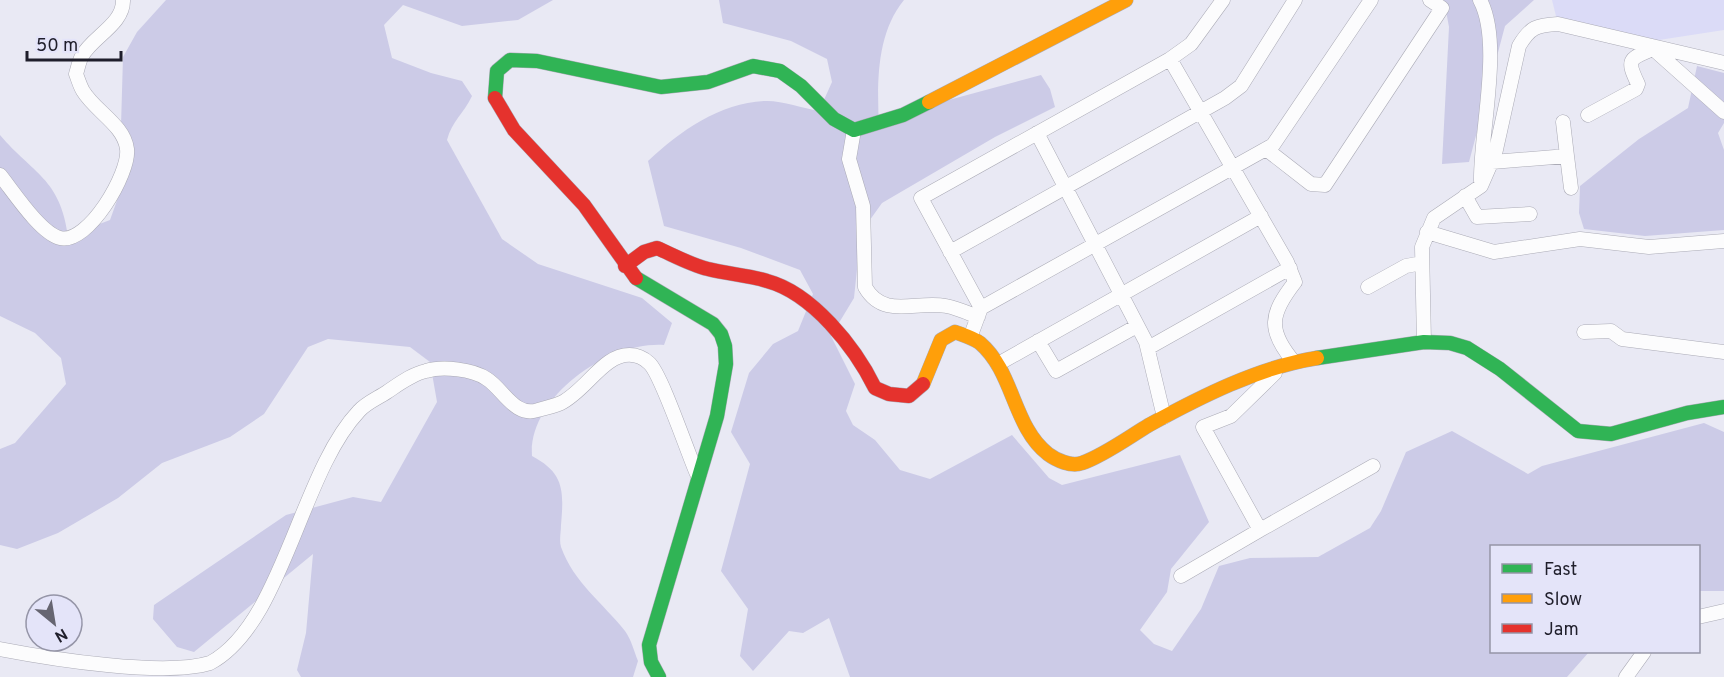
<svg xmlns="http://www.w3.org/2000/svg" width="1724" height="677" font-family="Overpass,sans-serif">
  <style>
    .green { fill: #dbdbf7 }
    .forest { fill: #cccbe7 }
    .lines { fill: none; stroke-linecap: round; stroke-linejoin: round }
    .street-casing { stroke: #ababb6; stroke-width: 15 }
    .fast-casing { stroke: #ababb6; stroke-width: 15 }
    .slow-casing { stroke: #ababb6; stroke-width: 15 }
    .jam-casing { stroke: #ababb6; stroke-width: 15 }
    .street { stroke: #fcfcfd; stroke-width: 14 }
    .fast { stroke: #30b455; stroke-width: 14 }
    .slow { stroke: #ff9f0a; stroke-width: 14 }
    .jam { stroke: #e5322d; stroke-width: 14 }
  </style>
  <rect width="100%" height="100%" fill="#e9e9f4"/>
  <!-- green -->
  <path class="green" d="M1552,0H1724V30L1646,42L1558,24Z"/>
  <!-- forest -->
  <path class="forest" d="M166,0H553L518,20L462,26L403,5L384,25L392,58L431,73L462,81L472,96C464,113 452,121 447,140L502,239L538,264L642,298L672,323L664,345C609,341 528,397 532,456C564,473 564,490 561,525C561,532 559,540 561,547C574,583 603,603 625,631C631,639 634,651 638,661L633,677H301L297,670L306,633L313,554L194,652L177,647L153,619L154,605L286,515L353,497L381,502L437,402L430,362L410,347L328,339L308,347L264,414L230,437L162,463L118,498L58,533L17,549L0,545V449L15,443L66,384L61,358L35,333L0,316V135C33,174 60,178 68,236L110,220L119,195L123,57L137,32Z
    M719,0H904C876,34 877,84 879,127L945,101L1041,75L1050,89L1055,107L995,137L882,203L867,224L860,241L854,298L831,336L855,384L846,411L853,425L875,440L900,470L930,479L1012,435L1049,478L1062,485L1180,455L1209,522L1171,569L1167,592L1140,630L1154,644L1172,651L1201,609L1219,566L1250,558L1318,557L1370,528L1381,511L1406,452L1452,431L1528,474L1542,466L1704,423L1724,432V591H1699L1698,546H1492V652H1589L1567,677H850L829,618L803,633L789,631L753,671L740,656L748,609L721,571L750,464L731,432L749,373L773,344L798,331L813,294L800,270L741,248L664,226L648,161C680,131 720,103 764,101C781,100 802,108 819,111L832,82L827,59L791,41L723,23Z
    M1444,0H1534L1505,26L1469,162L1442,164L1449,27Z
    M1697,66L1724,73V123L1718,133L1724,150V230L1645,236L1584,229L1579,213L1580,186L1639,139L1688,108Z"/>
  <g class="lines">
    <!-- street casing -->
    <g class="street-casing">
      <path id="street" d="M1480,0C1503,43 1480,132 1481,181
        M1650,46L1724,112
        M1170,59L1191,44L1223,0
        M1588,115L1636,89L1638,84C1626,59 1629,59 1653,49
        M854,130L849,159L863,206L865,287C884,320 916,300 946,306C957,308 968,313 978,317
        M1037,133L1146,342L1164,417
        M1266,149L1311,184L1325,185L1442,8L1430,0
        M1567,156L1571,188
        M1492,162L1567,156L1563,122
        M0,175C13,191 40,233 60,238C88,245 130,173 127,149C124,125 95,111 83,91C80,86 78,79 76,74C78,68 79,61 82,56C92,37 124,24 123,0
        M1465,196L1477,217L1530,214
        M1427,232L1494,252L1580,239L1649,247L1724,241
        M950,252L1225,98L1241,86L1295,0
        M1368,287L1406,266L1422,263
        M981,308L921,198L1170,59L1287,262L1295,282C1270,314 1267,330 1294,362
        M1584,332L1611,331L1622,339L1724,352
        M971,335L981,308L1273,145L1371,0
        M1038,341L1056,371L1137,326
        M1424,342L1422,247L1434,218L1481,186L1495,154L1519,46C1530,27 1537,25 1558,24L1724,63
        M1148,348L1290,268
        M998,364L1261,216
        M1260,530L1373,466
        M1181,576L1260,530L1203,427L1231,416L1275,373
        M1698,617L1724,611
        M0,649C52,659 164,677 210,663C283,624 300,473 359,411C366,403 378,398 387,392C399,384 412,374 426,371C442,366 473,369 487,379C503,389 515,418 538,410C546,408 554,406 561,403C579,394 593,373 609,362C622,353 637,352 649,363C661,373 688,454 697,474
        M1626,677L1644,652"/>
    </g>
    <!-- fast casing -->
    <g class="fast-casing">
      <path id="fast" d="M495,98L497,71L510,60L537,61L661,87L708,82L753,66L780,71L801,86L834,119L854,130L903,115L929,102
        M636,278L713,324L721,334L725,346L726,364L717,416L649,645L651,662L659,677
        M1317,358L1424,342L1450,343L1467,348L1500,369L1578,431L1611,434L1687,413L1724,407"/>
    </g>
    <!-- slow casing -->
    <g class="slow-casing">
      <path id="slow" d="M929,102L1126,0
        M923,384L941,340L955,332C963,335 973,338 980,343C1014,372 1013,427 1048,454C1056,460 1071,467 1082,463C1103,456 1129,437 1149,425C1200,397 1259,367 1317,358"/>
    </g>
    <!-- jam casing -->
    <g class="jam-casing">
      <path id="jam" d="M495,98L514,130L584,205L636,278
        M625,266L644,252L657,248C673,255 691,265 708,269C727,274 748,275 767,281C812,293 855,347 875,388L889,394L909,396L923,384"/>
    </g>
    <!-- street -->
    <use href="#street" class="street"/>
    <!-- fast -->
    <use href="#fast" class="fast"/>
    <!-- slow -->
    <use href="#slow" class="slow"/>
    <!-- jam -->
    <use href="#jam" class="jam"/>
  </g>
  <!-- legend -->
  <rect x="1490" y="545" width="210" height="108" fill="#e4e4f9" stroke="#9595a7" stroke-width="1.5"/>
  <rect x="1502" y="564" width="30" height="9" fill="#30b455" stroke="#9595a7" stroke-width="1.5"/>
  <text x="1544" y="575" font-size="18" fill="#1f1e2b">Fast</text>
  <rect x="1502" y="594" width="30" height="9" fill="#ff9f0a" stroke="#9595a7" stroke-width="1.5"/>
  <text x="1544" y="605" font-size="18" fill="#1f1e2b">Slow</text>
  <rect x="1502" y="624" width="30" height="9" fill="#e5322d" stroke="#9595a7" stroke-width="1.5"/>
  <text x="1544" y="635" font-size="18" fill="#1f1e2b">Jam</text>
  <!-- north arrow -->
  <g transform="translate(54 623) rotate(150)"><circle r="28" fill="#e4e4f9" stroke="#9595a7" stroke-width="1.5"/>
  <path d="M0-4.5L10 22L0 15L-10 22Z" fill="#666571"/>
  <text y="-9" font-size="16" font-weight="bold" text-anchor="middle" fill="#1f1e2b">N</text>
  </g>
  <!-- scale -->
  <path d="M27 51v9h94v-9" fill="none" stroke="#1f1e2b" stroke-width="3"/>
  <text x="36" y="51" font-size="18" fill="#1f1e2b" stroke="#e4e4f9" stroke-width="4.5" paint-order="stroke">50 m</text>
</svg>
